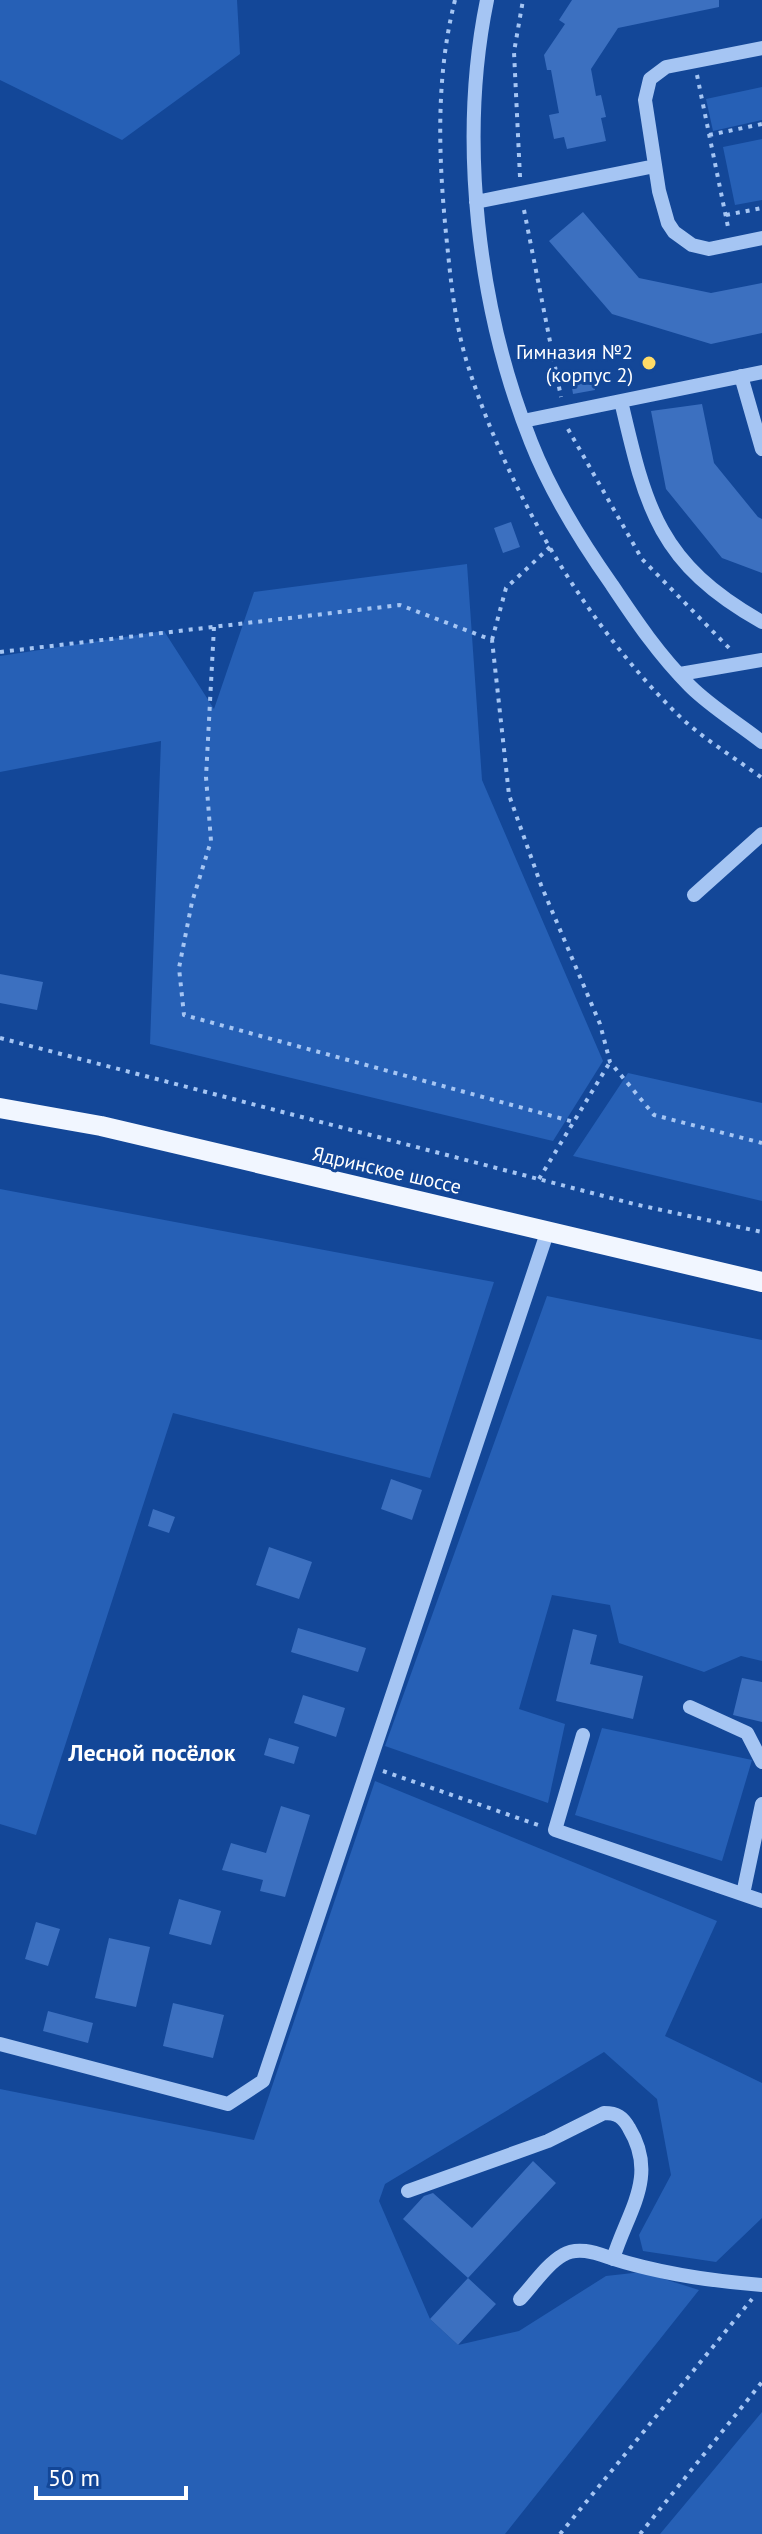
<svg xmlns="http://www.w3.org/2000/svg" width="762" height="2534" font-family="'PT Sans',sans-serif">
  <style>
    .green { fill: #2660b6 }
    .building { fill: #3c70c0 }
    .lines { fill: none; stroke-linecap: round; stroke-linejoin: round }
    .path { stroke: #a5c5f3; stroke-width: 4; stroke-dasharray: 4 6; stroke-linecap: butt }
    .minor { stroke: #a5c5f3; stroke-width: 14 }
    .major { stroke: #f1f6ff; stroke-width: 20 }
    .poi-dot { fill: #ffdb67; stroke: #134798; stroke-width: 3 }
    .labels { text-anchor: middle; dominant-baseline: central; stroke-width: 6; stroke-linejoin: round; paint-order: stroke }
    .poi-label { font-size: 20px; fill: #fff; stroke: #134798; text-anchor: end }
    .street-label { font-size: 20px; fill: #fff; stroke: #134798 }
    .quarter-label { font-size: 24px; font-weight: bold; fill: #fff; stroke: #134798 }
  </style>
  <rect width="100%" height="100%" fill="#134798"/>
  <!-- green -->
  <path class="green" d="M0,0H237L240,54L122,140L0,80Z
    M762,87V120L713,131L706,99Z
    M762,139V200L735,205L723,147Z
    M467,564L482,780L603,1061L553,1141L150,1044L161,741L0,772V656L164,631L214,709L254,592Z
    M628,1073L762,1103V1201L573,1156Z
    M0,1189L494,1282L430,1478L173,1413L36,1835L0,1824Z
    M547,1296L762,1340V1661L741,1656L704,1672L619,1643L610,1605L552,1595L519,1709L565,1724L548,1803L385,1746Z
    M602,1728L752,1760L722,1861L575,1815Z
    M375,1781L717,1921L665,2036L762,2083V2218L716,2262L643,2251L639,2235L671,2175L657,2099L604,2052L385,2184L379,2201L430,2319L458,2345L519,2331L606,2276L642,2272L699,2290L505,2534H0V2089L254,2140Z
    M762,2412V2534H660Z"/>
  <!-- building -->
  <path class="building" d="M572,0H719V7L618,28L591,69L596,96L601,95L606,117L601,118L606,141L567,149L564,137L554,139L549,115L559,113L551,70H547L544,55L565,24L559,20Z
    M583,212L639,278L711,293L762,283V333L711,344L612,314L549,241Z
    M592,371L595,390L573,394L570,375Z
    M702,404L714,463L758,517L762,519V573L722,558L666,489L651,411Z
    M511,522L520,547L503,553L494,528Z
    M0,974L43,982L37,1010L0,1003Z
    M391,1479L422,1490L412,1520L381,1509Z
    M153,1509L175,1517L169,1533L148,1526Z
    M269,1547L312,1562L299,1599L256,1585Z
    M298,1628L366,1648L358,1672L291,1652Z
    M573,1629L597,1635L590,1664L643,1676L633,1719L556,1701Z
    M742,1678L762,1682V1722L733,1715Z
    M303,1695L345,1708L336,1737L294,1723Z
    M269,1738L299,1747L294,1764L264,1755Z
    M281,1806L310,1815L285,1897L260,1891L263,1880L222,1870L231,1843L266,1853Z
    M179,1899L221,1911L211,1945L169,1934Z
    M36,1922L60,1929L48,1966L25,1959Z
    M109,1938L150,1947L136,2007L95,1998Z
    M173,2003L224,2015L213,2058L163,2046Z
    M48,2011L93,2023L88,2043L43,2031Z
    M533,2161L556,2183L468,2278L403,2219L424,2196L433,2193L472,2228Z
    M468,2278L496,2304L458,2345L430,2319Z"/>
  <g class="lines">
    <!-- path -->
    <path class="path" d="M455,0C434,83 439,169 448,253C452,293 457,334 470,372C510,494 584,621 675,712C700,737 734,757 762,778
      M697,75L728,227
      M709,135L762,124
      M520,177L514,52L523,0
      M524,210L561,397
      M726,215L762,208
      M568,429L642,559L730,649
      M214,627L206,777L211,841L192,902L179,968L184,1015L574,1122
      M492,640L506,588L550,547
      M0,652L400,605L492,640L509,795L541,885L600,1024L610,1062L654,1115L762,1143
      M0,1038L634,1204L762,1232
      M539,1179L610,1062
      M383,1771L541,1826
      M560,2534L752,2299
      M640,2534L762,2382"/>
    <!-- minor -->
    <path class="minor" d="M487,0C458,141 478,309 531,442C551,493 581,541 612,585C636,621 659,655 690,686C711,707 738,723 762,742
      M762,48L666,67L650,79L645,100L659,191L668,223L674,232L692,245L709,249L762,238
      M476,202L655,166
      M741,376L762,449
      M621,401C646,509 659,564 762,622
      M523,421L762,372
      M680,674L762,660
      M694,895L762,834
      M690,1707L747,1733L762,1762
      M583,1735L555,1830L762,1901
      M743,1894L762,1804
      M0,2044L228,2104L263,2081L547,1233
      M408,2191L548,2141L604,2113C617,2113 623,2117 629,2128C659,2177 627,2212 613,2259
      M520,2299C533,2285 547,2264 563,2255C578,2246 596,2253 611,2258C661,2274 710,2281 762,2285"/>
    <!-- major -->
    <path class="major" d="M0,1108L101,1126L762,1282"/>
  </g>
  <!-- markers -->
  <circle class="poi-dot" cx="649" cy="363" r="8"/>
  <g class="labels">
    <!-- poi labels -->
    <g class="poi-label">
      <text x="633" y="352">Гимназия №2<tspan x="633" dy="23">(корпус 2)</tspan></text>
    </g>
    <!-- street labels -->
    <g class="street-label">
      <text transform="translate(387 1170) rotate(13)">Ядринское шоссе</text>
    </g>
    <!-- quarter labels -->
    <g class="quarter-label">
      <text x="152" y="1752">Лесной посёлок</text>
    </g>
  </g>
  <!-- scale -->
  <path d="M36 2486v12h150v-12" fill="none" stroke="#ffffff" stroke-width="4"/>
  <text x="48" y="2486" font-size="24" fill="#ffffff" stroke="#134798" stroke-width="6" paint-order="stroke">50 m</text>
</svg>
